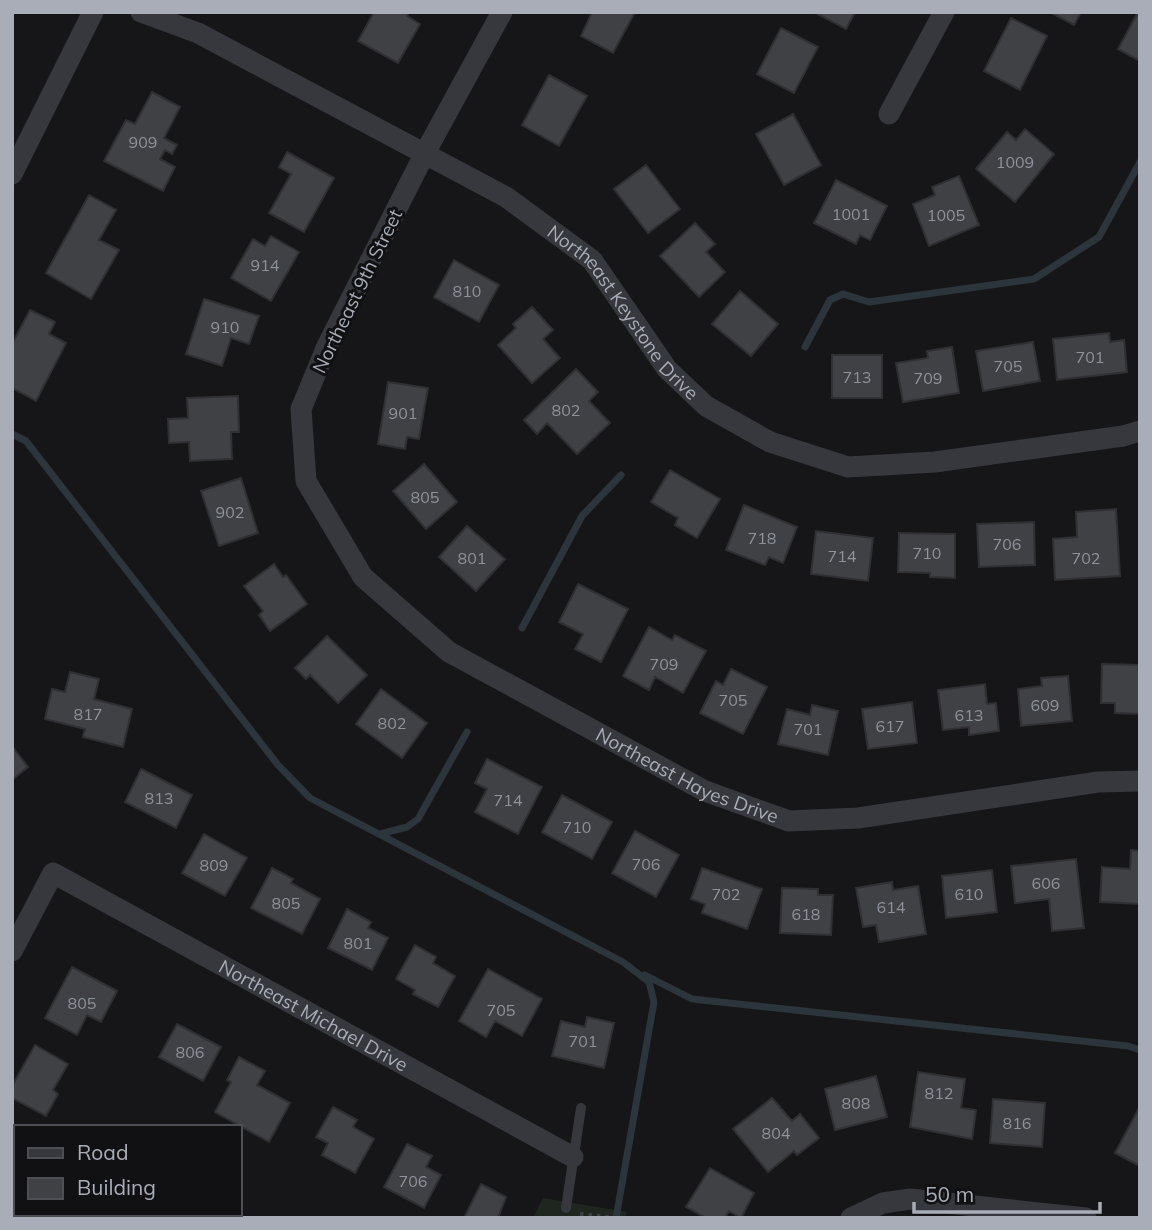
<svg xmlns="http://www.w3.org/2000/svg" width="1152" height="1230" font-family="Mulish,sans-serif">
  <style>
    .green { fill: #1e261f }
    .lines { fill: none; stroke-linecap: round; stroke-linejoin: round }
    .stream { stroke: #2c353c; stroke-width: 7 }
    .building { fill: #404145; stroke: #303034; stroke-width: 2 }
    .path { stroke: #3d3f44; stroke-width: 4.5; stroke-dasharray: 3.5 5; stroke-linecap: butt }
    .lane { stroke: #37383d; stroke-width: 10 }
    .street { stroke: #37383d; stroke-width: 21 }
    .labels { text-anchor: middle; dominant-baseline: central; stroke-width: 6; stroke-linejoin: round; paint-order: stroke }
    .number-label { font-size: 16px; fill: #8e929b }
    .street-label { font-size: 19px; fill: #a8adb8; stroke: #111113 }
  </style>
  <rect width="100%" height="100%" fill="#161618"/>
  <!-- green -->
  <path class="green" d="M543,1198L627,1212L625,1218H533Z"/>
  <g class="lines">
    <!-- stream -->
    <path class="stream" d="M805,347L830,300L843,294L869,302L1034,279L1099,237L1140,162
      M12,434L26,441L278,765L310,798L623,962L649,982L654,1002L616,1218
      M522,628L582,516L621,475
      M380,834L407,827L418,819L467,732
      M645,975L692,999L1128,1046L1140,1050"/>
  </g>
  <!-- building -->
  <path class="building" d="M374,12H409L407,16L420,24L398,63L358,41Z
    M592,12H635L613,53L581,36Z
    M814,12H855L846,29Z
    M1050,12H1081L1074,25Z
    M1138,12H1140V61L1118,49Z
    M1011,18L1047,36L1020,90L984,71Z
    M781,28L818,47L794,93L757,74Z
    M549,75L587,96L559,146L522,125Z
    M152,92L180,107L164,138L177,145L172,154L165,150L160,159L175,167L163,191L104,161L126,120L135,124Z
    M793,114L821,165L784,185L756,134Z
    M1025,129L1054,154L1015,202L976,169L1007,132L1016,140Z
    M287,152L334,178L304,232L269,213L291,174L279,167Z
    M646,165L680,209L648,233L614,189Z
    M959,176L979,225L929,246L913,204L935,195L932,187Z
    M836,180L887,206L870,240L860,235L856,244L814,223Z
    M89,195L116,210L99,240L119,250L91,299L46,273Z
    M695,223L715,244L706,252L725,272L699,297L660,256Z
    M271,236L299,252L271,301L231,278L253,239L265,246Z
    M454,260L499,285L479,322L434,297Z
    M740,291L778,324L751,356L712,324Z
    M204,299L259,316L249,344L231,338L222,366L186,354Z
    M532,307L553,330L543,339L560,358L532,383L498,345L516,328L513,324Z
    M30,310L55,322L49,334L66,343L36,401L12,388V344Z
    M1109,333L1110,342L1124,340L1127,372L1057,380L1053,339Z
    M1033,342L1040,381L983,391L976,351Z
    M952,347L959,393L903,402L896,363L928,358L927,351Z
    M832,355H882V398H832Z
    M576,369L598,392L589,401L610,423L577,454L547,423L537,434L524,420Z
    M388,382L428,388L419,439L407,437L405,449L378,444Z
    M238,396L239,432H231L232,459L190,461L189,442L169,443L168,419L188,418L187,398Z
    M424,464L457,502L426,529L393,491Z
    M670,470L720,499L697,538L675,525L678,518L651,502Z
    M241,478L258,533L219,546L201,491Z
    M744,505L797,527L783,563L769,557L765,565L726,550Z
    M1116,509L1120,576L1055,580L1053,539L1077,537L1076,512Z
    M1034,522L1035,565L979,567L977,524Z
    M467,526L505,559L476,591L439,557Z
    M816,531L873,538L868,581L811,574Z
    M899,533L955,534V578L930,577V573L898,572Z
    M274,564L283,577L286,575L307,604L270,631L259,615L263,611L244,586Z
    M578,584L628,609L601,662L575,649L583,634L559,622Z
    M649,627L672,640L675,635L706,651L683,693L655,677L649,690L623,676Z
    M327,636L367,675L338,703L310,675L306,679L295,668Z
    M1102,664L1140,665V714L1115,713V703H1101Z
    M731,669L767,687L743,734L700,713L716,681L723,685Z
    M70,672L99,679L94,699L132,709L123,747L83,737L85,729L45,719L52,689L65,692Z
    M1068,676L1072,721L1021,726L1018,689L1042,686L1041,678Z
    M985,684L987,704L996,703L999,731L969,735V727L943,730L938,690Z
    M381,689L427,723L402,758L356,724Z
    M912,702L917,743L868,749L862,709Z
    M812,705L838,711L828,755L778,744L787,709L810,715Z
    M12,746L28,767L12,780Z
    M487,759L542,787L518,834L475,812L487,789L475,783Z
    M141,769L192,795L176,828L125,802Z
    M562,795L612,822L592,859L542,832Z
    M635,831L679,855L656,897L612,873Z
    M204,834L247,858L225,896L182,873Z
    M1131,850L1140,851V904L1100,902L1102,867L1130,869Z
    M1076,859L1084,928L1052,931L1049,899L1015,903L1011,866Z
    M272,868L293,879L291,883L320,899L302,934L251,908Z
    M702,868L762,889L747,929L702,913L705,904L691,899Z
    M992,870L997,912L946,918L942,876Z
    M892,882L893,890L918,886L926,934L879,942L876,925L863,927L856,888Z
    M782,888L818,889V895H833L831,935L780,933Z
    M347,909L371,922L368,928L388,938L372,970L328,948Z
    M415,945L436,957L433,963L455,976L438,1007L413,994L415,990L396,979Z
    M72,967L117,991L101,1022L87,1015L77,1035L45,1018Z
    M488,969L542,999L522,1036L495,1021L486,1037L459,1021Z
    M587,1017L614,1023L604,1068L552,1056L561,1021L585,1027Z
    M177,1024L221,1047L203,1081L159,1057Z
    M35,1045L68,1064L53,1090L58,1094L46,1116L12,1098V1086Z
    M239,1057L265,1071L257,1085L290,1103L269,1142L215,1112L231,1082L227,1080Z
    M918,1072L965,1079L961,1108L976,1110L972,1139L910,1127Z
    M876,1076L887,1117L835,1130L825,1089Z
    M772,1098L792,1121L800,1114L819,1138L797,1155L794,1151L768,1172L733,1129Z
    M993,1099L1045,1103L1042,1147L990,1143Z
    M333,1107L357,1120L353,1127L374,1139L355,1173L322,1155L328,1143L316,1137Z
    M1139,1108H1140V1166L1115,1153Z
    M12,1123L19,1127H16V1173L12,1180Z
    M407,1144L432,1156L426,1167L441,1175L424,1208L384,1187Z
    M710,1168L754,1193L741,1218L729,1211L725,1218H706L686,1207Z
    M481,1184L506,1197L498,1218H464Z
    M141,1214H189L190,1218H142Z"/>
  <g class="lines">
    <!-- path -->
    <path class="path" d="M580,1214L614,1218"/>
    <!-- lane -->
    <path class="lane" d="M566,1208L581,1108"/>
    <!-- street -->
    <g class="street">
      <path id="s1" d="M141,12L198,33L506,197L592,260L667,369L706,406L770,442L848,467L935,462L1123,436L1140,431"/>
      <path id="s2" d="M502,12L426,151L327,346L301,409L306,481L363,577L449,652L705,791L789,821L858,818L1098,782L1140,781"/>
      <path d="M889,114L944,12"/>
      <path d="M12,174L93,12"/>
      <path id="s3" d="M12,951L53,873L573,1157"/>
      <path d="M851,1218L883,1203L910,1199L1086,1218"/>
    </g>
  </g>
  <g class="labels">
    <!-- number labels -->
    <g class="number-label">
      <text x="143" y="142">909</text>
      <text x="1015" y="162">1009</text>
      <text x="851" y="214">1001</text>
      <text x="946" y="215">1005</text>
      <text x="265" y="265">914</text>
      <text x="467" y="291">810</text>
      <text x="225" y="327">910</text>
      <text x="1090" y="357">701</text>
      <text x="1008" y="366">705</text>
      <text x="857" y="377">713</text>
      <text x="928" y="378">709</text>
      <text x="566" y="410">802</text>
      <text x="403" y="413">901</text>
      <text x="425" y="497">805</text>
      <text x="230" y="512">902</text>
      <text x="762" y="538">718</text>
      <text x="1007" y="544">706</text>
      <text x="927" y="553">710</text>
      <text x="842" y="556">714</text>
      <text x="472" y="558">801</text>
      <text x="1086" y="558">702</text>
      <text x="664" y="664">709</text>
      <text x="733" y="700">705</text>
      <text x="1045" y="705">609</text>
      <text x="88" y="714">817</text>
      <text x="969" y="715">613</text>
      <text x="392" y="723">802</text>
      <text x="890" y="726">617</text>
      <text x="808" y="729">701</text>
      <text x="159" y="798">813</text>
      <text x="508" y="800">714</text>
      <text x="577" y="827">710</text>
      <text x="646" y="864">706</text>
      <text x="214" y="865">809</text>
      <text x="1046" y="883">606</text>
      <text x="726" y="894">702</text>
      <text x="969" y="894">610</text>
      <text x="286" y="903">805</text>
      <text x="891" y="907">614</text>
      <text x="806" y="914">618</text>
      <text x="358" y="943">801</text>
      <text x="82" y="1003">805</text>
      <text x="501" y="1010">705</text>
      <text x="583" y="1041">701</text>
      <text x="190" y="1052">806</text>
      <text x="939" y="1093">812</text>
      <text x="856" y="1103">808</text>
      <text x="1017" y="1123">816</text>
      <text x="776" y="1133">804</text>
      <text x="413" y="1181">706</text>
    </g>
    <!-- street labels -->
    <g class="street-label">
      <text transform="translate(357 291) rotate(-64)">Northeast 9th Street</text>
      <text stroke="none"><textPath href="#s1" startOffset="576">Northeast Keystone Drive</textPath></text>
      <text stroke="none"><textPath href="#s2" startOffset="1012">Northeast Hayes Drive</textPath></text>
      <text stroke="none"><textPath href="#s3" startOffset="385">Northeast Michael Drive</textPath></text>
    </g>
  </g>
  <!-- border -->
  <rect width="1152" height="1230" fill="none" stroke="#a8adb8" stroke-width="28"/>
  <!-- legend -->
  <rect x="14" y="1125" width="228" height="91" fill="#111113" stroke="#4d4f55" stroke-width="2"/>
  <rect x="28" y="1148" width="35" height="10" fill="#37383d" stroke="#4d4f55" stroke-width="2"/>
  <text x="77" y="1160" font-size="21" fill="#a8adb8">Road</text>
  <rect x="28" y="1178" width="35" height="21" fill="#404145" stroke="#4d4f55" stroke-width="2"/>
  <text x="77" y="1195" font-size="21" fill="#a8adb8">Building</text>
  <!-- scale -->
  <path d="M914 1202v10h186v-10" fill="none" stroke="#a8adb8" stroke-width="3.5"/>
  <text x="925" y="1202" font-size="21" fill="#a8adb8" stroke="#111113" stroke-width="5" paint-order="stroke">50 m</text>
</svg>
